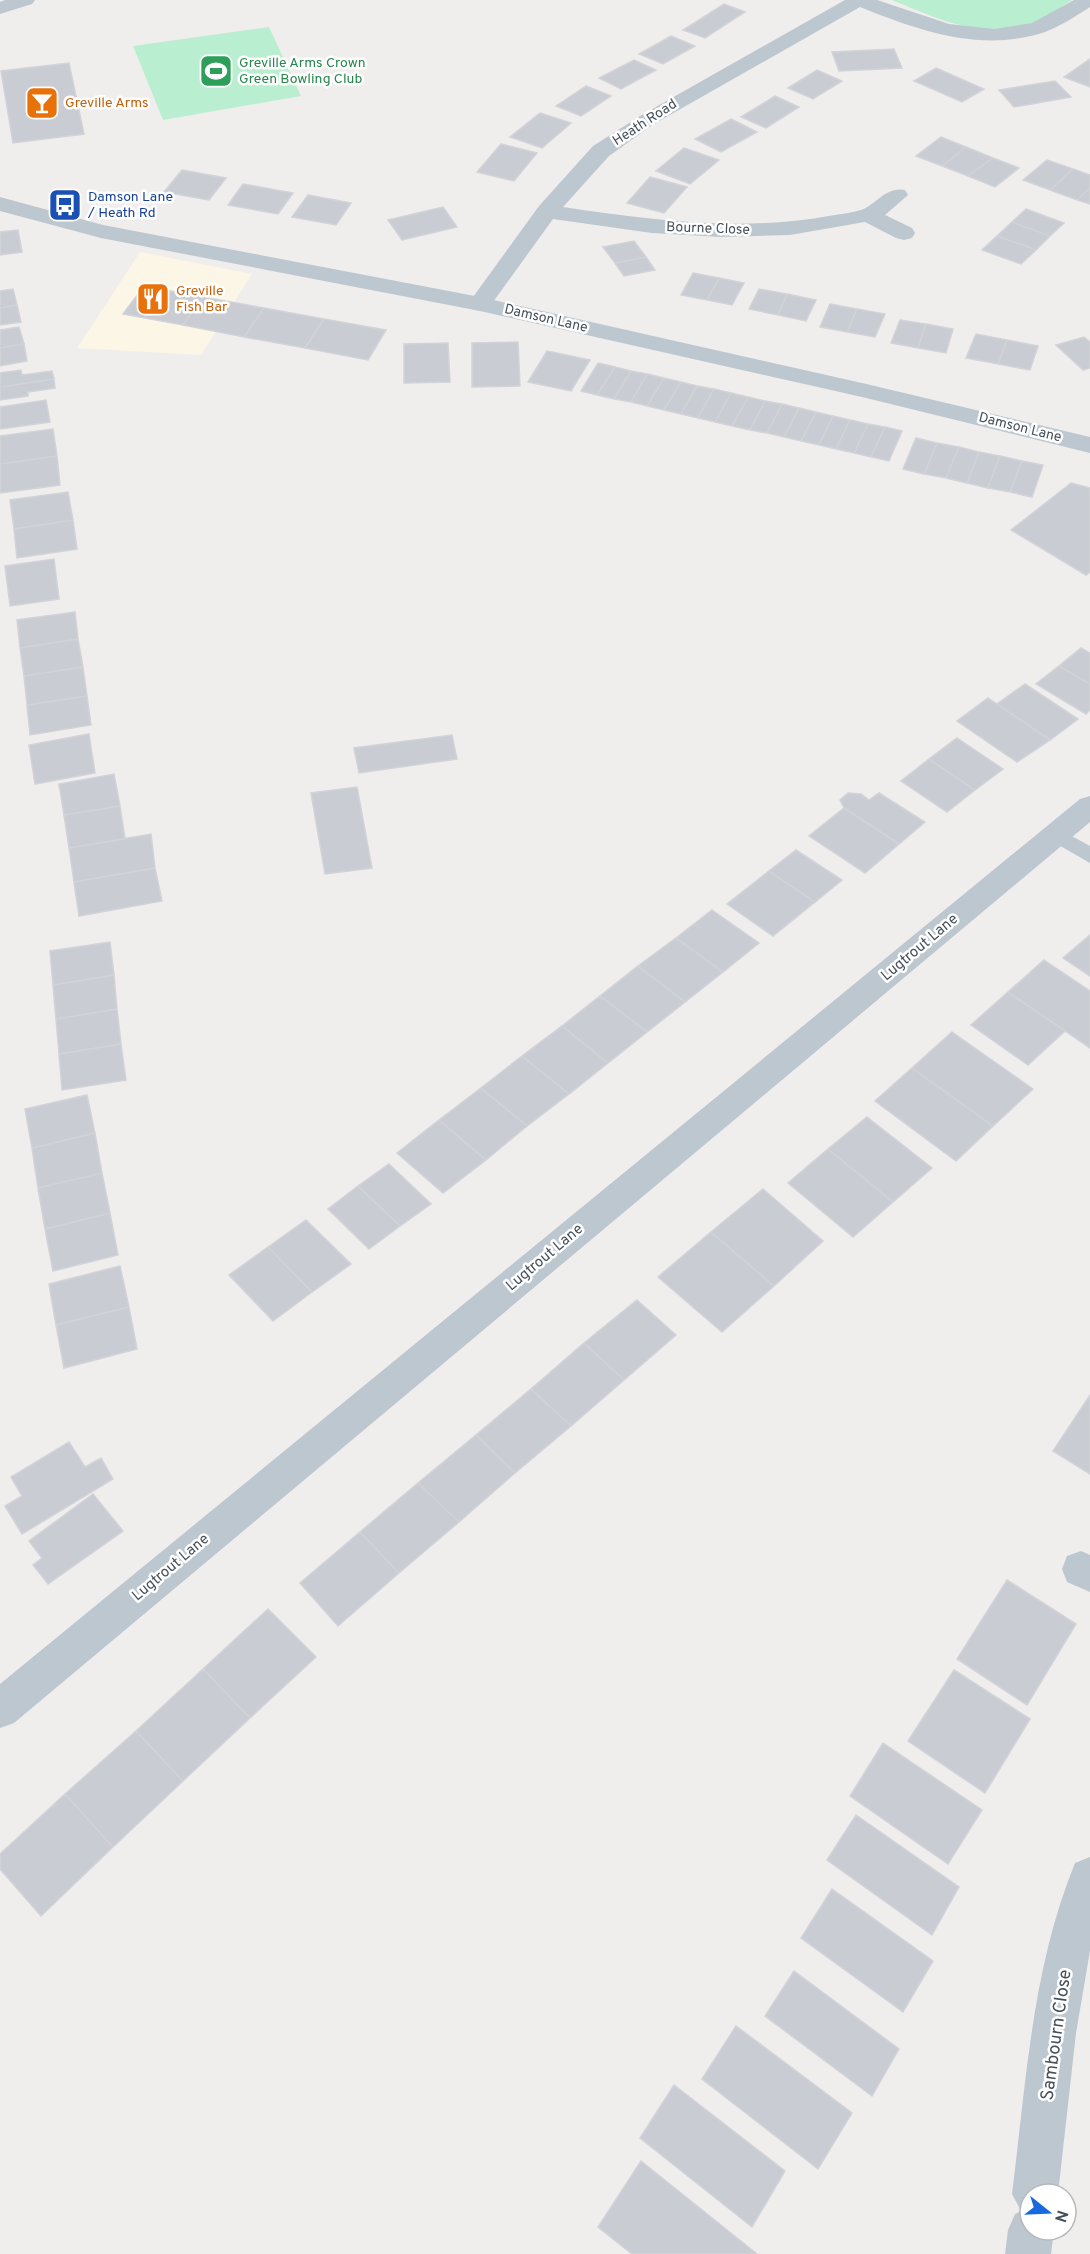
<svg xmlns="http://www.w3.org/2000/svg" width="1090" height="2254" font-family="Overpass,sans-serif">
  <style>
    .commercial { fill: #fbf6e5 }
    .green { fill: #baeed0 }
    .building { fill: #c9ccd2; stroke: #d1d3d9; stroke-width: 1.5 }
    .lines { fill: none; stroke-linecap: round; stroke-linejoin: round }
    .service { fill: #bdc7cf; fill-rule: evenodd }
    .minor { fill: #bdc7cf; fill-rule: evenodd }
    .tertiary { fill: #bdc7cf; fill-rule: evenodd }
    .labels { text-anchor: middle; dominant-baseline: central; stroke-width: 5; stroke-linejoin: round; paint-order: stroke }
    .far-leisure-label { font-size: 14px; fill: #27864d; stroke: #fff; text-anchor: start }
    .far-food-label { font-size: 14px; fill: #c56008; stroke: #fff; text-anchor: start }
    .far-street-label { font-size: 14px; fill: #45505a; stroke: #fff }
    .far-transit-label { font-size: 14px; fill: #164399; stroke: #fff; text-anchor: start }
    .street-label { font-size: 15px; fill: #45505a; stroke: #fff }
    .near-street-label { font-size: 18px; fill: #45505a; stroke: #fff }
  </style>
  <rect width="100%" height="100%" fill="#f0eded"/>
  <!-- commercial -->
  <path class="commercial" d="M140,252L252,274L201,355L77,348Z"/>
  <!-- green -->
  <path class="green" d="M892,0H1072C1059,8 1046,18 1032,23C981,40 938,19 892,0Z
    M269,27L301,96L163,120L133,46Z"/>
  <!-- building -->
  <path class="building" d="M724,4L745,12L705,38L683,30Z
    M671,36L695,46L663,64L639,54Z
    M894,49L902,68L839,71L832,52Z
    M1090,59V87L1064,77Z
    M634,60L656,70L621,89L599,78Z
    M69,63L84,134L13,143L1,71Z
    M936,68L984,89L962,102L914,81Z
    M817,70L842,81L813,99L788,88Z
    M1055,81L1071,97L1014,107L999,90Z
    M586,86L611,96L581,116L556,106Z
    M775,96L799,107L766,128L741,117Z
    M540,113L571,123L542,148L510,137Z
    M731,119L757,132L721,152L695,139Z
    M941,137L966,147L942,166L916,156Z
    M501,144L537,153L514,181L477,172Z
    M966,147L993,158L968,176L942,166Z
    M684,148L719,160L690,184L656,171Z
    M993,158L1019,168L995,187L968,176Z
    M1047,160L1073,169L1050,190L1023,180Z
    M1073,169L1090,175V188L1077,200L1050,190Z
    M182,170L226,178L209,200L164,192Z
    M650,177L687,187L664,213L627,203Z
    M243,184L293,193L278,214L228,205Z
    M1090,188V204L1077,200Z
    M308,195L351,203L336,225L292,217Z
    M443,207L457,227L402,240L388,220Z
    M1026,209L1064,223L1050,236L1012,222Z
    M1012,222L1050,236L1036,250L997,236Z
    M18,230L22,252L0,255V232Z
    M997,236L1036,250L1021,264L982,250Z
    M634,241L646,257L615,263L603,247Z
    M646,257L655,270L624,276L615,263Z
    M693,273L719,278L707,300L681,295Z
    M719,278L744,283L732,305L707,300Z
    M144,286L203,297L183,325L123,314Z
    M13,289L17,305L0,308V291Z
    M759,289L787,294L778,315L749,309Z
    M787,294L816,300L806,321L778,315Z
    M203,297L264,308L244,337L183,325Z
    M830,304L857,309L847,332L820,327Z
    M17,305L21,322L0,325V308Z
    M264,308L324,319L305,348L244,337Z
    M857,309L885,314L875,337L847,332Z
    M324,319L386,330L368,360L305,348Z
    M900,320L926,324L918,348L891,343Z
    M926,324L953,329L946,353L918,348Z
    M19,327L24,344L0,348V330Z
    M976,334L1007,340L998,364L966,358Z
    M1084,337L1090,342V368L1083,370L1056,345Z
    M1007,340L1038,346L1030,370L998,364Z
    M518,342L520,386L472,387V343Z
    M448,343L450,382L404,383V344Z
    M24,344L27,361L0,366V348Z
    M547,351L590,360L571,391L528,382Z
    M598,363L615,367L597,395L581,391Z
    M615,367L631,371L614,399L597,395Z
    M21,370L22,375L52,371L54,379L0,387V373Z
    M631,371L647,374L631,402L614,399Z
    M647,374L664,378L647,406L631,402Z
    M664,378L681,382L664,410L647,406Z
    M54,379L55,388L28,392V396L0,400V387Z
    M681,382L697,386L681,414L664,410Z
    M697,386L714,389L698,418L681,414Z
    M714,389L731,393L715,422L698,418Z
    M731,393L748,397L732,426L715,422Z
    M748,397L765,401L750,430L732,426Z
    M46,400L50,422L0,429V407Z
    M765,401L782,404L767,433L750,430Z
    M782,404L799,408L784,437L767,433Z
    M799,408L816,412L801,441L784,437Z
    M816,412L833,416L819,445L801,441Z
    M833,416L850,420L836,449L819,445Z
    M850,420L868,424L854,453L836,449Z
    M868,424L885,427L871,457L854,453Z
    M885,427L902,431L889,461L871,457Z
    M53,429L57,456L0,464V436Z
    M916,438L937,443L924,474L903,469Z
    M937,443L959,447L946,478L924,474Z
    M959,447L979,452L967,483L946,478Z
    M979,452L1000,456L988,488L967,483Z
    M57,456L60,485L0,493V464Z
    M1000,456L1022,461L1010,492L988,488Z
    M1022,461L1043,465L1032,497L1010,492Z
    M1071,483L1090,488V572L1086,575L1011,530Z
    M68,492L73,520L14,529L10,500Z
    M73,520L77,549L17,558L14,529Z
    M54,559L59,599L10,606L5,566Z
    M75,612L78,639L20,648L17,620Z
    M78,639L83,667L24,676L20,648Z
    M1081,648L1090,653V684L1059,666Z
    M1059,666L1090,684V710L1086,714L1036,684Z
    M83,667L87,696L27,705L24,676Z
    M1025,684L1078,719L1050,740L997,704Z
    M87,696L91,725L30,735L27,705Z
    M988,698L997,704L1050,740L1017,762L957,721Z
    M89,734L95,773L35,784L29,745Z
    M452,735L457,759L359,773L354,748Z
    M957,738L1003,769L975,790L929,759Z
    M929,759L975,790L947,812L901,781Z
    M114,774L120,806L64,815L59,784Z
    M357,787L372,868L325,874L311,793Z
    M848,793L861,794L869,800L879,793L925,822L899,844L844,808L840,800Z
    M120,806L125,839L69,848L64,815Z
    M844,808L899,844L865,873L809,836Z
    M151,834L155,868L74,882L69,848Z
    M796,850L842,880L815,902L769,871Z
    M155,868L162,901L79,916L74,882Z
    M769,871L815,902L773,936L727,904Z
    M712,910L759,943L723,972L676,938Z
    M1090,935V976L1063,958Z
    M676,938L723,972L685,1002L638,966Z
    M110,942L114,975L53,985L50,951Z
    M1044,960L1090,991V1048L1008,992Z
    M638,966L685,1002L647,1032L600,996Z
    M114,975L117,1009L56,1019L53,985Z
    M1008,992L1065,1031L1028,1065L971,1025Z
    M600,996L647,1032L608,1063L562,1026Z
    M117,1009L121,1044L59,1054L56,1019Z
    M562,1026L608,1063L569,1094L522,1056Z
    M952,1032L1033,1089L993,1126L912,1068Z
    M121,1044L126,1080L62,1090L59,1054Z
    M522,1056L569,1094L527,1126L481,1088Z
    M912,1068L993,1126L956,1161L875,1101Z
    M481,1088L527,1126L486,1160L439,1120Z
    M87,1095L95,1133L32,1148L25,1109Z
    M867,1117L932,1168L893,1202L828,1149Z
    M439,1120L486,1160L443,1193L397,1153Z
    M95,1133L102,1173L38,1188L32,1148Z
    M828,1149L893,1202L853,1237L788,1183Z
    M389,1164L431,1204L400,1226L358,1186Z
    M102,1173L110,1213L45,1229L38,1188Z
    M358,1186L400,1226L369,1249L328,1209Z
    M763,1189L823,1241L774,1286L711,1232Z
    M110,1213L118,1255L53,1271L45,1229Z
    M306,1220L351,1264L312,1292L268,1247Z
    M711,1232L774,1286L722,1332L658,1277Z
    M268,1247L312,1292L273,1321L229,1275Z
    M120,1266L129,1307L56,1325L49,1284Z
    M637,1300L676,1335L624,1380L584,1343Z
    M129,1307L137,1349L64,1368L56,1325Z
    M584,1343L624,1380L571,1426L531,1389Z
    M531,1389L571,1426L515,1473L476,1435Z
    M1090,1395V1474L1053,1451Z
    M476,1435L515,1473L459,1522L418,1483Z
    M69,1442L85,1467L101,1458L113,1479L22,1534L5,1506L22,1496L11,1477Z
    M418,1483L459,1522L399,1573L360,1532Z
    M93,1494L123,1531L48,1584L33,1565L42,1558L29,1541Z
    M360,1532L399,1573L338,1626L300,1583Z
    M1007,1580L1076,1624L1027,1705L957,1659Z
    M268,1609L316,1657L250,1718L203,1669Z
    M203,1669L250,1718L183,1781L136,1731Z
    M954,1670L1030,1719L985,1793L908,1741Z
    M136,1731L183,1781L113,1847L65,1794Z
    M883,1743L982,1810L948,1864L850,1796Z
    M65,1794L113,1847L41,1916L0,1869V1854Z
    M856,1815L959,1887L932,1935L827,1860Z
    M832,1889L933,1961L903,2012L801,1938Z
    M794,1971L899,2049L872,2096L765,2016Z
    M736,2026L852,2113L818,2169L702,2079Z
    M674,2085L785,2171L752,2227L640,2138Z
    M641,2161L757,2254H632L598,2227Z"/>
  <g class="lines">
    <!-- service -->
    <path class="service" d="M1057,828L1090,846V863L1050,840L1047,835L1050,830Z"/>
    <!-- minor -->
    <path class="minor" d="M845,0H877L949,24L994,29L1032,23L1074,0H1090V7C1076,16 1061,26 1045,32C982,53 920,31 860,7L654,124L609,156L563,207C651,220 740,232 829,216C839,214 851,213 861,210C877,204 886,186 905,190L908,195L885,215L912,228L915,233L912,238L904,240L896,238L865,222L790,235L720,237L652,233L553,219L488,309L480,311L472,309L468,304L539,206L593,146L640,116Z
      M1081,1551L1090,1555V1592L1067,1582L1062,1569L1067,1556Z
      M1090,1857V1951L1076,2033L1058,2194H1030V2230H1054L1051,2254H1005L1008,2230L1015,2214L1021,2211L1012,2194C1026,2083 1032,1968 1075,1863Z"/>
    <!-- tertiary -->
    <path class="tertiary" d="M5,0H35L32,4L0,14V2Z
      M0,197L103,225L480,297L862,383L1090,437V453L862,397L480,311L101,238L0,211Z
      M1090,796V822L14,1723L0,1728V1684L1080,799Z"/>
  </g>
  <!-- icons -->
  <defs>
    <g id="stadium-square" transform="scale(1.725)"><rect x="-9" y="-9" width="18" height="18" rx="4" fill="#2e9e5b" stroke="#fff"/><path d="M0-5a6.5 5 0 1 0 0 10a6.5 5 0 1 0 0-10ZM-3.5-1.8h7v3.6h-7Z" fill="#fff"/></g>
    <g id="bar-square" transform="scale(1.725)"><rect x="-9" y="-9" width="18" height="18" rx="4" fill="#e8710a" stroke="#fff"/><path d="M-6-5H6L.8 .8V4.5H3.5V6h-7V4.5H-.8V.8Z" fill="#fff"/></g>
    <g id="bus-square" transform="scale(1.725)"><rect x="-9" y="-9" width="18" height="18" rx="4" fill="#1a4fb4" stroke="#fff"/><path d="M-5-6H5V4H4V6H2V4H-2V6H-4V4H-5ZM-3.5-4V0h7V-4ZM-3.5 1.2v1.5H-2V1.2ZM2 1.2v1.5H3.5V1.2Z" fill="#fff"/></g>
    <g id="restaurant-square" transform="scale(1.725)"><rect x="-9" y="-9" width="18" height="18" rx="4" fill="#e8710a" stroke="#fff"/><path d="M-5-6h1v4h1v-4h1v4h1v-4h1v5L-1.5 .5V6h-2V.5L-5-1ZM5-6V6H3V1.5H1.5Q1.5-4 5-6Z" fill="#fff"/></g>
  </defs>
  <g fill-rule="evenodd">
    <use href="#stadium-square" x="216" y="71"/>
    <use href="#bar-square" x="42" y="103"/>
    <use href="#bus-square" x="65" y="205"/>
    <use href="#restaurant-square" x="153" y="299"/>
  </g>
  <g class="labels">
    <!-- far-leisure labels -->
    <g class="far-leisure-label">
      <text x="239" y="63">Greville Arms Crown<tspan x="239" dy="16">Green Bowling Club</tspan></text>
    </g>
    <!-- far-food labels -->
    <g class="far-food-label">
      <text x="65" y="103">Greville Arms</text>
      <text x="176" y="291">Greville<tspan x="176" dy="16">Fish Bar</tspan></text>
    </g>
    <!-- far-street labels -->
    <g class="far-street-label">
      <text transform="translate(645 123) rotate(-33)">Heath Road</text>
      <text transform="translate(708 229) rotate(2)">Bourne Close</text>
      <text transform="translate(546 319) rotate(13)">Damson Lane</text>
      <text transform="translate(1020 428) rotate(14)">Damson Lane</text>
    </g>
    <!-- far-transit labels -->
    <g class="far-transit-label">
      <text x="88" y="197">Damson Lane<tspan x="88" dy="16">/ Heath Rd</tspan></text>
    </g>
    <!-- street labels -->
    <g class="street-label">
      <text transform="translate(920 948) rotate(-40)">Lugtrout Lane</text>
      <text transform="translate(545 1258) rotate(-40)">Lugtrout Lane</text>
      <text transform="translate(171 1568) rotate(-40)">Lugtrout Lane</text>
    </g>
    <!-- near-street labels -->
    <g class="near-street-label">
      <text transform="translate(1057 2035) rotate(-82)">Sambourn Close</text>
    </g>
  </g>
  <!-- north arrow -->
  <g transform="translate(1048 2212) rotate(108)"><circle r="28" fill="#ffffff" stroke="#b5b9bd" stroke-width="1.5"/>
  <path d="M0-4.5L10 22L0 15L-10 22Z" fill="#1869de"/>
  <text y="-9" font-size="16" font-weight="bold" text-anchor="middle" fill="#45505a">N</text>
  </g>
</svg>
